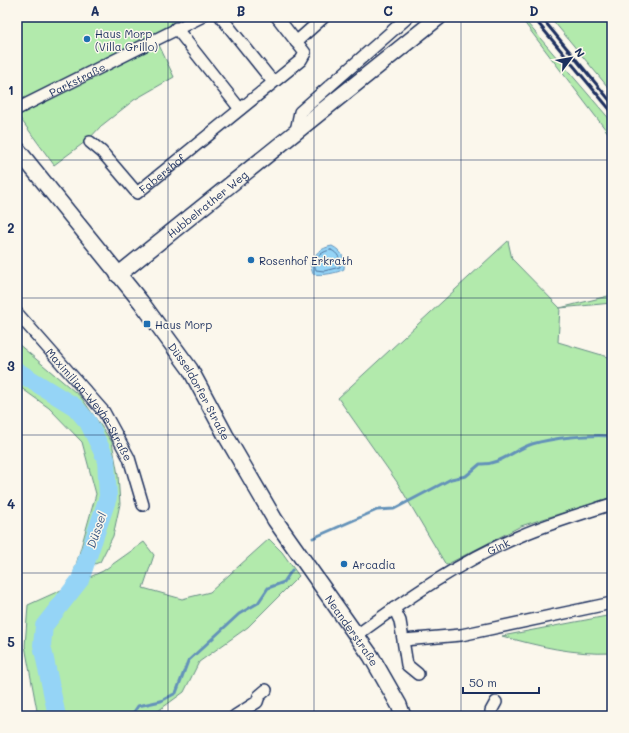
<svg xmlns="http://www.w3.org/2000/svg" width="629" height="733" font-family="Mali,sans-serif">
  <style>
    .green { fill: #b2eaac; stroke: #668c85 }
    .water { fill: #95d4f6; stroke: #6492b9 }
    .lines { fill: none; stroke-linecap: round; stroke-linejoin: round }
    .shore { stroke: #4c719b; stroke-width: 1 }
    .stream { stroke: #6492b9; stroke-width: 3 }
    .river { stroke: #95d4f6; stroke-width: 18 }
    .street-casing { stroke: #1b2f5e; stroke-width: 14 }
    .secondary-casing { stroke: #1b2f5e; stroke-width: 18 }
    .street { stroke: #fbf7ec; stroke-width: 11 }
    .secondary { stroke: #fbf7ec; stroke-width: 15 }
    .rail { stroke: #1b2f5e; stroke-width: 3 }
    .grid { fill: none; stroke: #1b2f5e; stroke-width: 1; stroke-opacity: 0.55 }
    .poi-dot { fill: #1f6fb2; stroke: #fbf7ec; stroke-width: 1.5 }
    .labels { text-anchor: middle; dominant-baseline: central; stroke-width: 3; stroke-linejoin: round; paint-order: stroke }
    .poi-label { font-size: 11px; fill: #1b2f5e; stroke: #fbf7ec; text-anchor: start }
    .street-label { font-size: 11px; fill: #1b2f5e; stroke: #fbf7ec }
    .water-label { font-size: 12px; font-style: italic; fill: #3a5884; stroke: #fbf7ec }
    .neatline { fill: none; stroke: #1b2f5e; stroke-width: 1.5 }
    .grid-label { font-size: 13px; text-anchor: middle; font-weight: bold; fill: #1b2f5e }
  </style>
  <rect width="100%" height="100%" fill="#fbf7ec"/>
  <filter id="ink" filterUnits="userSpaceOnUse"><feTurbulence type="fractalNoise" baseFrequency=".025" numOctaves="2"/><feDisplacementMap in="SourceGraphic" scale="8" xChannelSelector="R" yChannelSelector="G"/><feConvolveMatrix kernelMatrix="1 2 1 2 8 2 1 2 1" color-interpolation-filters="sRGB"/></filter>
  <g filter="url(#ink)">
    <!-- green -->
    <path class="green" d="M17,17H194L89,79L159,45L174,77L134,100L101,126L89,139L54,165L17,114Z
      M520,17H522L612,122V138Z
      M550,17H612V92Z
      M508,241L512,259L560,308L612,295V303L560,308L558,342L612,358V497L521,526L446,565L397,482L338,398Z
      M17,343L81,397L112,442L118,475L120,504L113,536L100,562L74,572L96,494L82,442L49,408L17,385Z
      M269,539L282,552L299,576L248,627L199,662L184,692L151,716H38L25,646L28,605L103,571L144,542L154,555L143,588L182,599L210,592Z
      M612,615V653C575,655 537,646 502,636Z"/>
    <!-- water -->
    <path class="water" d="M332,246C342,251 345,258 344,269C338,273 321,276 313,274L310,264C314,254 321,248 332,246Z"/>
    <g class="lines">
      <!-- shore -->
      <path class="shore" d="M331,250C338,253 341,259 340,267L324,271L316,270C312,260 321,251 331,250Z"/>
      <!-- stream -->
      <path class="stream" d="M313,538L377,510L394,509L451,479L466,476L480,464C501,465 513,450 532,444C552,438 590,434 612,436
        M131,716L138,706L161,701L176,693L188,661L239,614L258,603L268,588L284,582L292,570"/>
      <!-- river -->
      <path class="river" d="M17,371L75,407L88,422L106,459L108,497L80,580L44,626L42,645L57,716"/>
      <!-- street casing -->
      <g class="street-casing">
        <g id="street">
          <path d="M221,17L273,82"/>
          <path d="M176,28L240,109"/>
          <path d="M296,42L324,17"/>
          <path id="s1" d="M17,109L201,17"/>
          <path d="M296,131L300,112L408,17"/>
          <path id="s2" d="M90,142L102,152L137,193L301,60L305,53L277,17"/>
          <path id="s3" d="M17,313L104,412L129,458L143,505"/>
          <path d="M394,608L400,621L407,665L418,674"/>
          <path id="s4" d="M357,635C409,597 461,561 520,536C550,523 581,514 612,504"/>
          <path d="M404,640L461,635L612,603"/>
          <path d="M235,716L257,702L259,696L266,690"/>
          <path d="M491,716V711L496,702"/>
        </g>
      </g>
      <!-- secondary casing -->
      <g class="secondary-casing">
        <g id="secondary">
          <path id="s5" d="M17,149L141,302L190,369L226,436L275,520L371,656L399,705L403,716"/>
          <path id="s6" d="M118,275L439,17"/>
        </g>
      </g>
      <!-- street -->
      <use href="#street" class="street"/>
      <!-- secondary -->
      <use href="#secondary" class="secondary"/>
      <!-- rail -->
      <path class="rail" d="M533,17L612,112
        M541,17L612,103"/>
    </g>
  </g>
  <!-- grid -->
  <path class="grid" d="M168,17V716M314,17V716M461,17V716M17,160H612M17,298H612M17,435H612M17,573H612"/>
  <!-- markers -->
  <g class="poi-dot">
    <circle cx="87" cy="39" r="4"/>
    <circle cx="251" cy="260" r="4"/>
    <rect x="143" y="320" width="8" height="8" rx="2"/>
    <circle cx="344" cy="564" r="4"/>
  </g>
  <g class="labels">
    <!-- poi labels -->
    <g class="poi-label">
      <text x="95" y="33">Haus Morp<tspan x="95" dy="13">(Villa Grillo)</tspan></text>
      <text x="259" y="260">Rosenhof Erkrath</text>
      <text x="155" y="324">Haus Morp</text>
      <text x="352" y="564">Arcadia</text>
    </g>
    <!-- street labels -->
    <g class="street-label">
      <text stroke="none"><textPath href="#s1" startOffset="67">Parkstraße</textPath></text>
      <text stroke="none"><textPath href="#s2" startOffset="101">Fabershof</textPath></text>
      <text stroke="none"><textPath href="#s6" startOffset="114">Hubbelrather Weg</textPath></text>
      <text stroke="none"><textPath href="#s5" startOffset="304">Düsseldorfer Straße</textPath></text>
      <text stroke="none"><textPath href="#s3" startOffset="117">Maximilian-Weyhe-Straße</textPath></text>
      <text stroke="none"><textPath href="#s4" startOffset="167">Gink</textPath></text>
      <text stroke="none"><textPath href="#s5" startOffset="588">Neanderstraße</textPath></text>
    </g>
    <!-- water labels -->
    <g class="water-label">
      <text transform="translate(96 530) rotate(-71)">Düssel</text>
    </g>
  </g>
  <!-- margin -->
  <rect width="629" height="733" fill="none" stroke="#fbf7ec" stroke-width="44"/>
  <!-- north arrow -->
  <g transform="translate(571 58) rotate(58)" stroke="#fbf7ec" stroke-width="3" paint-order="stroke">
  <path d="M0-3L7 15L0 10L-7 15Z" fill="#1b2f5e"/>
  <text y="-6" font-size="11" font-weight="bold" text-anchor="middle" fill="#1b2f5e">N</text>
  </g>
  <!-- scale -->
  <path d="M463 687v6h76v-6" fill="none" stroke="#1b2f5e" stroke-width="2"/>
  <text x="469" y="687" font-size="12" fill="#1b2f5e" stroke="#fbf7ec" stroke-width="3" paint-order="stroke">50 m</text>
  <rect x="22" y="22" width="585" height="689" class="neatline"/>
  <g class="grid-label">
    <text x="95" y="16">A</text>
    <text x="241" y="16">B</text>
    <text x="388" y="16">C</text>
    <text x="534" y="16">D</text>
    <text x="11" y="95">1</text>
    <text x="11" y="233">2</text>
    <text x="11" y="371">3</text>
    <text x="11" y="509">4</text>
    <text x="11" y="647">5</text>
  </g>
</svg>
